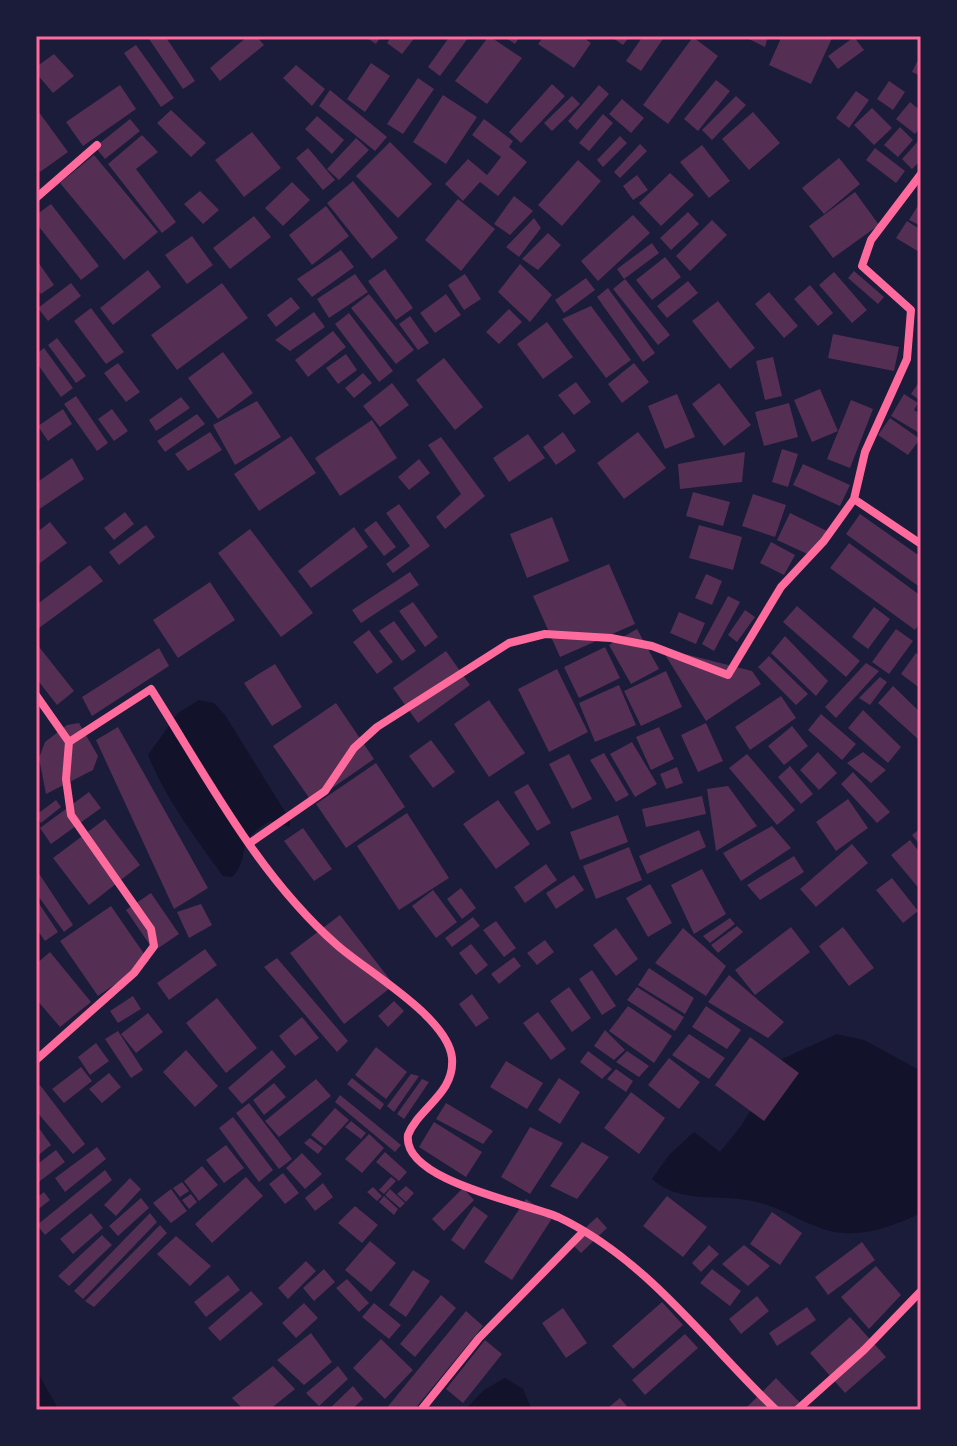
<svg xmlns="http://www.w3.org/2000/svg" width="957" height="1446" font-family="'Alegreya Sans',sans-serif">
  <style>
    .water { fill: #12122b }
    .building { fill: #542f53 }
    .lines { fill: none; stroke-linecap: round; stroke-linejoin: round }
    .minor { stroke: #ff6b9d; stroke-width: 8 }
    .neatline { fill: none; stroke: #ff6b9d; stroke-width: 3 }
  </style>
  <rect width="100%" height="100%" fill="#1b1b3a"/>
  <!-- water -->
  <path class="water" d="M199,700L214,703L225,715L290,820V827L270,821C231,843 252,858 232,877L223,876C195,838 166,799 148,755L178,713Z
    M837,1034L864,1040L921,1071V1213C898,1224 870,1235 844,1233C812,1231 787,1209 757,1202C722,1193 680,1205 652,1179L669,1155L694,1132L720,1152L741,1126L782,1059Z
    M36,1370L59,1410H36Z
    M505,1378L523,1389L532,1410H465L484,1390Z"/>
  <!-- building -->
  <path class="building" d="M147,36H165L195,81L183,89Z
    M248,36H256L264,45L220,81L210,68Z
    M364,36H381L376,44Z
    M392,36H416L402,54L387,43Z
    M450,36L468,38L440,76L428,67Z
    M489,36L522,58L487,104L455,81Z
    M503,36H520L515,44Z
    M544,36H581L591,43L574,68L538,44Z
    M610,36H630L623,45Z
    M643,36H665L641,71L626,61Z
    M743,36H768L765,47Z
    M782,36H833L811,84L769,65Z
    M693,37L718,56L668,124L643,105Z
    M854,37L864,50L838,69L828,56Z
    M136,45L174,98L161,107L124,53Z
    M54,54L74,76L53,93L36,73V67Z
    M921,54V76L912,72Z
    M371,63L390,76L365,112L347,99Z
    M296,65L325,89L312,106L283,78Z
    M418,78L434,89L403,134L387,124Z
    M716,80L730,91L698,131L684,119Z
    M889,81L905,92L893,110L877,99Z
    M552,84L565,96L521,143L509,132Z
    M120,85L136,109L83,146L66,122Z
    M599,85L609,94L577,130L568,121Z
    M330,90L387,137L375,151L319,106Z
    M856,91L869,100L849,128L836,118Z
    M443,95L477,117L446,164L413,142Z
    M572,96L580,104L552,131L544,123Z
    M736,96L746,105L712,140L702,130Z
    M622,99L644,118L631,133L609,114Z
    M910,102L921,111V127L915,134L896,119Z
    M36,108L68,152L40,172L36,166Z
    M872,108L892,128L874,145L854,125Z
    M171,110L206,143L191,157L157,123Z
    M753,112L780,143L749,170L722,139Z
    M603,114L613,123L589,151L579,143Z
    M317,116L344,140L332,154L305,129Z
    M130,119L140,131L105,159L95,147Z
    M484,119L513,141L509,147L527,162L498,196L480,182L463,201L445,184L468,159L487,175L501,157L472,135Z
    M900,127L913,140L898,157L884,145Z
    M252,132L281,168L244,197L215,160Z
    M142,135L158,152L136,169L176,222L162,233L108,164Z
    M620,136L627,143L603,167L597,160Z
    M356,138L369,150L339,180L327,169Z
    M921,138V160L912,169L902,159Z
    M390,142L432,184L398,218L356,176Z
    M640,144L647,151L620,178L614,172Z
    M702,145L730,181L709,198L680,162Z
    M308,148L335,180L323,190L296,158Z
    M875,148L905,171L896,183L866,160Z
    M94,155L158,232L124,260L60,183Z
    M839,158L860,184L824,214L802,188Z
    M578,160L601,181L562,226L538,205Z
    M670,173L694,195L661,226L639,203Z
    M637,175L648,190L633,200L623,186Z
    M353,181L398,238L372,259L327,203Z
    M292,182L310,200L283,226L265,208Z
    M200,191L219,210L203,224L184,204Z
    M855,192L879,225L833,258L809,226Z
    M514,196L533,211L510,235L494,224Z
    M458,199L495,229L461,271L425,240Z
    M921,201V226L909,220Z
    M51,204L99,266L81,280L36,223V215Z
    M326,206L349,236L312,265L289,235Z
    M688,212L699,224L671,250L660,238Z
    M633,215L650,233L598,281L581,261Z
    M254,216L271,237L230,269L213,248Z
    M534,218L541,228L519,257L506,247Z
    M712,220L727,235L690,271L676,256Z
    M907,221L921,230V253L896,238Z
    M548,233L561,245L538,270L522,259Z
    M192,236L213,265L187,284L165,255Z
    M652,243L659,253L624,279L617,269Z
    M341,250L354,267L312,297L297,279Z
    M665,257L681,277L652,300L636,280Z
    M36,259L54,285L41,294L36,286Z
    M520,264L552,295L530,322L498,292Z
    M385,269L413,308L396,320L368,281Z
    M148,270L161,287L113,325L100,308Z
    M854,271L884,297L878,304L848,278Z
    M834,272L867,310L852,323L819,285Z
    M355,274L368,292L329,318L317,299Z
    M465,274L481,299L464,310L448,285Z
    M586,278L595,290L564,313L555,300Z
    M625,279L670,335L658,345L613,289Z
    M688,281L698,293L667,318L657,306Z
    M71,283L81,296L48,321L38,308Z
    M222,283L248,318L177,370L151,335Z
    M810,285L833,313L818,326L794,299Z
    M608,288L655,353L643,362L597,297Z
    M769,292L798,326L784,338L755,304Z
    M369,294L414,350L396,364L351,308Z
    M446,294L461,315L435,333L420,313Z
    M291,297L300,308L276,327L267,315Z
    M718,301L755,348L730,369L692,321Z
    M591,306L631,360L606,378L562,319Z
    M91,308L124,352L106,364L74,321Z
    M509,309L522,322L499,344L486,332Z
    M314,312L325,327L290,351L275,340Z
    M349,313L393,371L379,382L335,324Z
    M410,316L429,343L418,350L399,324Z
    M547,322L573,357L543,379L517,344Z
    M333,331L346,347L308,377L295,360Z
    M833,334L899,347L894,371L828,358Z
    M57,338L86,376L76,383L48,345Z
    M44,348L73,388L61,397L36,362V354Z
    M223,352L253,393L218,419L188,378Z
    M346,354L357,370L338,384L326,368Z
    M773,357L782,396L765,400L756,361Z
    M444,358L483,407L455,430L416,380Z
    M118,363L140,392L126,402L104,373Z
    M634,363L649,382L622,403L608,384Z
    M363,373L372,383L354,398L345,388Z
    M921,379V401L911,394Z
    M576,382L591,402L574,415L558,395Z
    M392,383L409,405L380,427L363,406Z
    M719,383L751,425L724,446L692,404Z
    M820,389L838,431L812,442L794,400Z
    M677,394L695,437L665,449L648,406Z
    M904,394L918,403L914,410L921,414V434L891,416Z
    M76,396L108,443L97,451L64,404Z
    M181,397L190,408L156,431L149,420Z
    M851,400L873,409L850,468L827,459Z
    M257,401L281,437L235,465L213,425Z
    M789,403L798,437L764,446L755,412Z
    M63,409L72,424L48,441L38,426Z
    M112,409L128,431L114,441L98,419Z
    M197,414L205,424L165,452L157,441Z
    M890,418L920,439L908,455L878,435Z
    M372,420L397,458L340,496L315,458Z
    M210,432L222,450L188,471L175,454Z
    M563,432L576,451L556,465L543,447Z
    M638,432L666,468L624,499L597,463Z
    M528,434L545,458L509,482L493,458Z
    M291,436L316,473L259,511L234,474Z
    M441,437L485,496L445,529L436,517L461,494L428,445Z
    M782,449L798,454L788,487L772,482Z
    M745,452L742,482L680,489L678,464Z
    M72,458L84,479L38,510L36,483Z
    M419,459L430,473L409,490L398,477Z
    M803,464L850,485L840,506L793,485Z
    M693,492L730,502L723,526L686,516Z
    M753,494L786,505L775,537L742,526Z
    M399,504L430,546L393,573L386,564L410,546L386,513Z
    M125,512L134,524L114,540L104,528Z
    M790,513L827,531L814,557L777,540Z
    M860,514L921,557V588L846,534Z
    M552,517L569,561L527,578L510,534Z
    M376,521L396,547L384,556L364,530Z
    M50,522L67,543L36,566V533Z
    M146,525L155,537L119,565L109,552Z
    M699,525L742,537L733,570L689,558Z
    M354,527L368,547L311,588L298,571Z
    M250,529L313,613L281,637L218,553Z
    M771,542L795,555L784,575L760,563Z
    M849,543L921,596V622L915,630L830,568Z
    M609,564L635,624L560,657L533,596Z
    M90,565L103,581L39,628L36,605Z
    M410,572L419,585L361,623L352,610Z
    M706,574L722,581L712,605L695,598Z
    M210,582L235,620L178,658L153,620Z
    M728,596L740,602L714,651L702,644Z
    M413,602L438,637L425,647L399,611Z
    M797,606L860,661L846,677L783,622Z
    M874,607L890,619L868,649L852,637Z
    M745,610L755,617L737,642L728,635Z
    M679,612L705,623L696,644L670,633Z
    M394,621L416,651L402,661L379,631Z
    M637,629L659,669L631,684L609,645Z
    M896,629L913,641L889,674L872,662Z
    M369,630L393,662L377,674L353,642Z
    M785,636L828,681L816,696L771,653Z
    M36,643L74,691L57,705L36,678Z
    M605,647L620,678L579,698L564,667Z
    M159,648L169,666L92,716L82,697Z
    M661,648L752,671L761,684L706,721Z
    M446,651L470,685L418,723L393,688Z
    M916,653L921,656V689L901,674Z
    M769,656L808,694L796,705L758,667Z
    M866,663L879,671L836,718L825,707Z
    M275,664L302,707L272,726L244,683Z
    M557,669L588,732L549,752L518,689Z
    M666,671L682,707L641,726L624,691Z
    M880,677L887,682L870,705L859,698Z
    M619,685L636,725L595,742L579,703Z
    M893,686L921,713L918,739L878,703Z
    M781,696L796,718L750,750L735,727Z
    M489,700L525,753L489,777L454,724Z
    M336,703L374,759L312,802L273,746Z
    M863,710L901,747L888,763L848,728Z
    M821,714L856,744L842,760L808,730Z
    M79,723L98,756L93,770L46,794L39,758L45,742L67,725Z
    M706,723L723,761L698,772L681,735Z
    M792,726L808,746L784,765L768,746Z
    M118,727L208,888L174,909L96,740Z
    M659,727L674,759L651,770L636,737Z
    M431,740L455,772L433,788L409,756Z
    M632,742L657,784L635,797L610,754Z
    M818,752L837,773L819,790L800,770Z
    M863,752L886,770L871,783L847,763Z
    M604,753L629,795L616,802L590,760Z
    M569,754L592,799L572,809L549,764Z
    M747,754L795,810L777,825L729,768Z
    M376,763L405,807L346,848L316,804Z
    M790,766L813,794L801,804L778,777Z
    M677,767L683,783L666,789L660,774Z
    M853,772L890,812L877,823L841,784Z
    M528,784L551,823L537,831L514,792Z
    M728,786L757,826L716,851L707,789Z
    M89,792L101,808L51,844L40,828Z
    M702,796L706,814L646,827L642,809Z
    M848,799L868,828L836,851L816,822Z
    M56,800L61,807L41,823L36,815Z
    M498,800L530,844L496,869L463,824Z
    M407,813L449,878L399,910L357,846Z
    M618,815L628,842L580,860L570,832Z
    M105,819L140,865L89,905L53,858Z
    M772,826L791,848L741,881L723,853Z
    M303,828L332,869L314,881L284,841Z
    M921,828V846L912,835Z
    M699,830L706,847L647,874L639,856Z
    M910,840L921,854V891L891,855Z
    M852,844L868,863L816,907L800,889Z
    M629,847L642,880L596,899L583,866Z
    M794,856L804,872L760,900L747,885Z
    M546,864L557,880L525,903L514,887Z
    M36,869L73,925L64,932L36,893Z
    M702,869L726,914L694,934L671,885Z
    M574,875L584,890L556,909L546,893Z
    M892,878L918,911L903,923L876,890Z
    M650,884L672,923L648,937L626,898Z
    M461,888L476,908L462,919L447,899Z
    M433,890L457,922L436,938L412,906Z
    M151,893L179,934L154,951L126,910Z
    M36,899L58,932L45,941L36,928Z
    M201,904L212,925L189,938L177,912Z
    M111,906L149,961L98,996L60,941Z
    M340,915L394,985L344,1024L290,953Z
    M473,917L480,926L452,947L445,938Z
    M730,918L735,924L710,943L703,936Z
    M496,921L516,948L504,957L483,930Z
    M737,926L743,932L718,953L711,945Z
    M791,927L810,952L755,995L735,970Z
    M843,927L874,968L849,986L819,946Z
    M616,928L638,959L616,976L593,945Z
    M683,928L726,966L706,996L655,963Z
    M545,940L554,952L537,965L527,953Z
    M471,944L488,965L476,975L459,953Z
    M205,949L217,965L169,1000L157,983Z
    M50,952L91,1002L60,1027L36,999V964Z
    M514,957L521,966L499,984L491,974Z
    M277,958L348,1041L337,1052L264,967Z
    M649,968L694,998L685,1014L638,985Z
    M592,970L616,1006L602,1015L579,979Z
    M729,975L784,1022L768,1038L708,1002Z
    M569,987L591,1018L572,1032L550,1001Z
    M637,987L684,1017L675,1031L627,1000Z
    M472,994L489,1018L476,1027L459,1004Z
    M133,996L141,1009L118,1023L110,1011Z
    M217,998L257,1048L226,1073L186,1023Z
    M394,1001L404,1011L388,1027L378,1016Z
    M628,1006L672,1036L654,1063L609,1031Z
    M706,1006L741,1030L727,1049L692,1027Z
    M538,1012L566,1049L551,1060L523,1023Z
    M148,1013L163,1032L136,1053L121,1034Z
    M302,1017L319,1038L295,1056L279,1036Z
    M605,1030L625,1050L614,1060L594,1046Z
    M118,1031L143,1070L131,1078L105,1039Z
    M689,1034L725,1058L709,1079L672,1055Z
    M750,1037L799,1073L764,1121L715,1085Z
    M96,1043L109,1061L90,1075L78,1057Z
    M376,1047L407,1072L386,1099L355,1075Z
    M186,1050L218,1086L195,1107L163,1072Z
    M272,1050L286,1067L242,1104L228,1088Z
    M588,1051L612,1069L602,1079L580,1062Z
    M627,1051L649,1066L639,1077L616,1062Z
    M669,1058L700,1082L679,1109L648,1085Z
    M506,1061L543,1083L527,1109L490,1087Z
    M81,1067L92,1081L64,1103L52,1089Z
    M616,1069L633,1081L626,1092L607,1079Z
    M109,1073L121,1087L102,1103L89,1089Z
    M411,1074L419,1076L394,1112L387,1106Z
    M352,1078L384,1104L380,1110L347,1084Z
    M559,1078L580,1092L560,1124L538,1110Z
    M316,1079L331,1096L279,1137L265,1121Z
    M422,1079L429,1082L404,1119L397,1114Z
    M274,1083L286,1097L264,1115L253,1100Z
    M40,1085L85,1144L73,1154L36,1111V1089Z
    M631,1092L665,1118L639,1154L604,1128Z
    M340,1095L401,1145L395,1152L335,1102Z
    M249,1103L292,1159L279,1169L236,1113Z
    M446,1103L493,1131L483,1144L436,1119Z
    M335,1108L349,1120L325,1146L311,1135Z
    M233,1117L273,1170L259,1182L219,1128Z
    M351,1121L366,1133L361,1139L345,1127Z
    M434,1122L482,1152L466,1177L419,1147Z
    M36,1124L51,1145L36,1157Z
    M530,1127L563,1143L530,1194L501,1177Z
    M369,1134L384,1148L362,1173L345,1159Z
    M310,1138L323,1148L318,1154L304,1143Z
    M582,1142L609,1157L577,1199L550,1186Z
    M226,1145L244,1168L224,1183L206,1160Z
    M97,1147L106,1159L65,1192L55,1178Z
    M56,1150L65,1162L36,1184V1165Z
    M385,1152L407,1172L399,1181L376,1162Z
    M302,1153L322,1174L305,1189L286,1168Z
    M202,1166L218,1185L199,1201L184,1181Z
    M105,1170L112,1180L45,1235L37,1225Z
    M283,1173L299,1193L285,1204L269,1184Z
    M246,1177L263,1196L212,1243L195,1224Z
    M391,1177L396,1181L384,1194L379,1190Z
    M130,1178L141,1189L116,1216L104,1205Z
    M182,1182L189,1191L180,1197L173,1188Z
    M323,1183L333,1197L315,1211L305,1198Z
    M406,1186L414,1193L406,1202L397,1194Z
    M373,1187L382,1196L377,1201L367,1192Z
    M463,1188L474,1200L444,1231L432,1219Z
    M171,1189L187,1211L171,1223L153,1203Z
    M390,1189L405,1203L400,1208L385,1195Z
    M44,1192L50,1200L36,1211V1198Z
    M191,1194L197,1202L189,1209L182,1200Z
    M384,1196L398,1209L394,1215L379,1202Z
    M667,1196L707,1227L683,1257L643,1226Z
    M141,1198L149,1208L118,1236L109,1226Z
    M526,1199L553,1217L512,1280L484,1262Z
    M355,1206L378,1225L362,1243L338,1223Z
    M474,1206L488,1216L464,1250L451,1240Z
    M772,1212L802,1233L780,1265L750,1244Z
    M91,1213L103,1228L73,1254L60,1239Z
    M150,1213L157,1222L83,1299L74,1291Z
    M597,1217L607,1228L581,1253L570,1242Z
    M160,1225L167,1233L94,1307L85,1301Z
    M102,1235L112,1245L69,1286L58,1276Z
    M176,1236L211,1266L190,1286L157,1254Z
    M370,1241L396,1263L371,1292L345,1270Z
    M862,1242L875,1260L828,1295L815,1277Z
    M709,1245L719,1254L701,1272L692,1263Z
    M744,1245L770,1266L748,1286L722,1264Z
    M306,1261L316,1271L288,1299L278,1288Z
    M876,1266L901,1295L869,1329L841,1297Z
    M324,1269L335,1282L314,1301L303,1288Z
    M712,1269L741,1291L730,1306L700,1283Z
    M413,1270L430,1281L406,1317L389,1305Z
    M228,1275L240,1290L206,1317L194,1302Z
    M347,1279L369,1303L359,1312L336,1288Z
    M251,1291L263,1304L220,1341L208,1328Z
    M441,1295L456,1308L415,1357L400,1344Z
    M757,1296L769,1311L741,1334L729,1319Z
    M662,1302L683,1325L633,1369L612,1346Z
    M304,1303L318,1318L296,1338L282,1323Z
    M374,1303L401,1325L389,1339L362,1317Z
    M807,1307L816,1320L777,1346L769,1333Z
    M563,1308L587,1343L566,1358L542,1323Z
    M466,1311L483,1326L414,1410H385Z
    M850,1317L886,1357L845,1393L810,1353Z
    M311,1333L332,1362L304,1385L277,1360Z
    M685,1334L698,1348L645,1395L632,1380Z
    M381,1339L413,1370L385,1399L353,1368Z
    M485,1340L502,1354L463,1403L446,1389Z
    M273,1366L295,1389L269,1410H244L232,1398Z
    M338,1366L348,1379L319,1406L306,1393Z
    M776,1378L807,1410H744Z
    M353,1386L363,1399L351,1410H328Z
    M620,1398L630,1410H605Z"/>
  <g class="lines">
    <!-- minor -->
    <path class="minor" d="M36,198L97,145
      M854,499L865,452L907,359L911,310L862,266L871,240L921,174
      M36,695L69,742L151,689C207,777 258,876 337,945C366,971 448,1017 452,1058C455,1094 419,1107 408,1135C402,1181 526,1203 558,1217C647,1259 707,1344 776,1410
      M250,843L325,791L354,748L377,727L509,643L545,634L611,638L652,646L728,675L781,587L824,541L854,499L921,544
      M36,1060L134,973L154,946L151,929L71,815L66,779L69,742
      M421,1410L479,1338L583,1232
      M797,1410L864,1350L921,1291"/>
  </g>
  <!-- border -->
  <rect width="957" height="1446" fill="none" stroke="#1b1b3a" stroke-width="76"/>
  <rect x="38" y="38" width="881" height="1370" class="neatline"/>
</svg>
